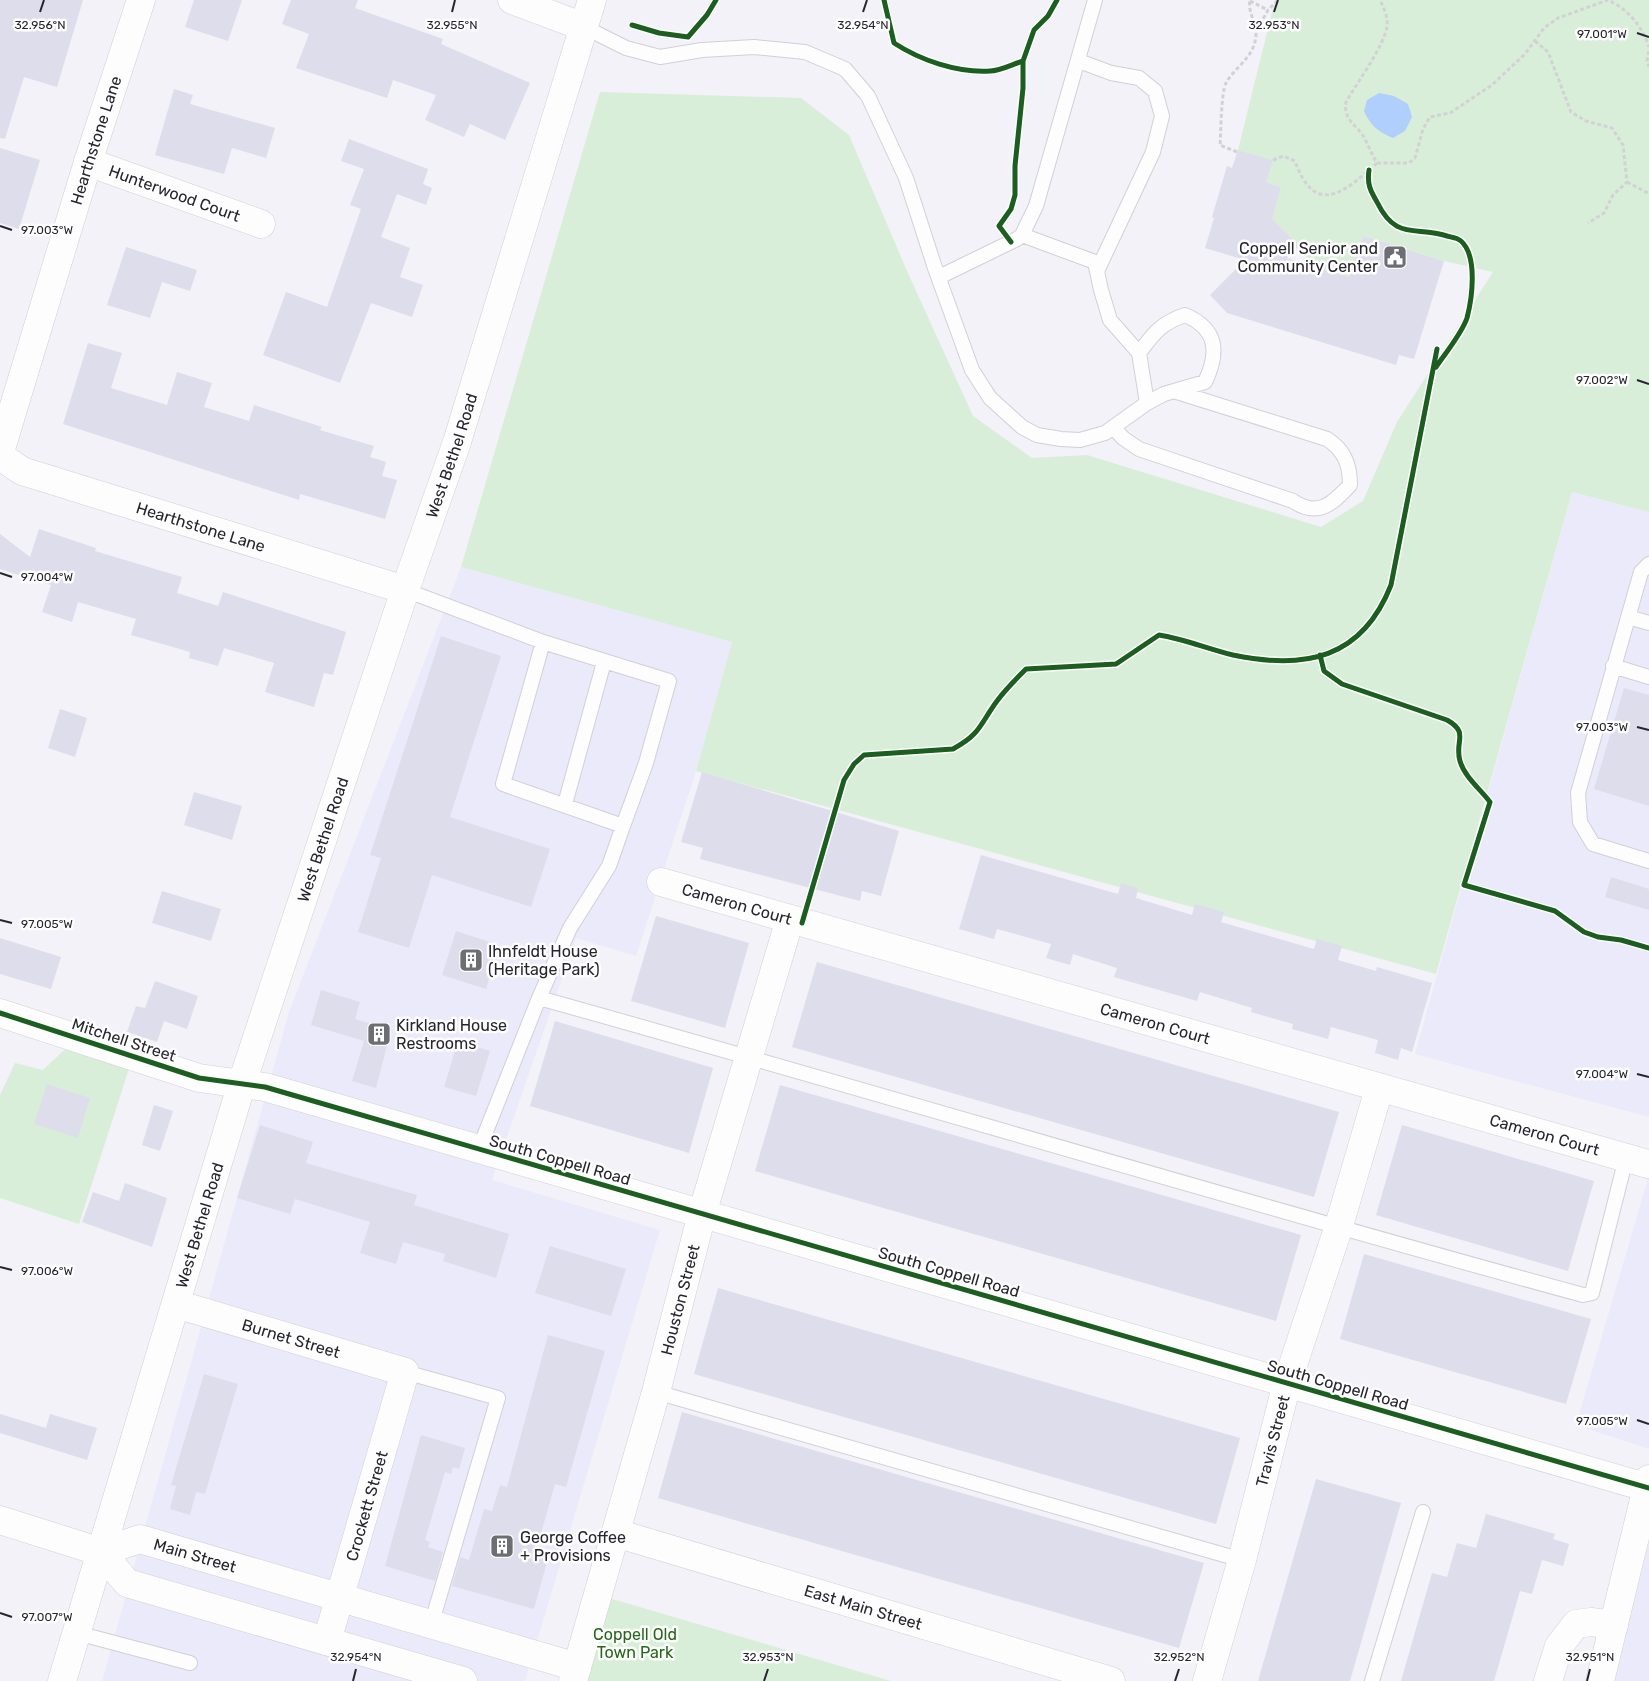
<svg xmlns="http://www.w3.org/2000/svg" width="1649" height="1681" font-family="Rubik,sans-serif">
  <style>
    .built { fill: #ebeafa }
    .green { fill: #d9eed8 }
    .water { fill: #b0cffd }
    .building { fill: #deddeb }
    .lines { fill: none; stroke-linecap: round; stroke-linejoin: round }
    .lane-casing { stroke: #d0d0d6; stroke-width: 16 }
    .street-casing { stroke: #d0d0d6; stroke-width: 29 }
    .secondary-casing { stroke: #d0d0d6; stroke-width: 29 }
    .path { stroke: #d2d2d5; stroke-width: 3; stroke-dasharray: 4 2.5; stroke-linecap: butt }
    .lane { stroke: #fdfdfe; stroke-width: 14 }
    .street { stroke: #fdfdfe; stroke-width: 28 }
    .secondary { stroke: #fdfdfe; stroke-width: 28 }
    .cycleway-casing { stroke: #fdfdfd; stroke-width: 8 }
    .cycleway { stroke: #1b5e20; stroke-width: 5 }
    .ticks { fill: none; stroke: #26252d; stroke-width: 2 }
    .labels { text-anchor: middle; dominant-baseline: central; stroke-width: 5; stroke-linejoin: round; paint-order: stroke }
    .street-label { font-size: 16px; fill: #26252d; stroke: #fdfdfd }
    .poi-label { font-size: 16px; fill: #26252d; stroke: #fdfdfd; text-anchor: start }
    .park-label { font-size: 16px; fill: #246817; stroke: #fdfdfd }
    .ticks-label { font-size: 12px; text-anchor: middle; fill: #26252d; stroke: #fdfdfd; stroke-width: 5; stroke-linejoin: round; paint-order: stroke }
  </style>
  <rect width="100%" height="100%" fill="#f2f2f8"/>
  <!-- built -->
  <path class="built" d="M1572,492L1649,512V1117L1415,1054Z
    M461,567L732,642L696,771L636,956L576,938L492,1180L660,1230L525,1681H102L289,1012Z
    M1649,1175V1449L1576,1425Z
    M1649,1510V1681H1610Z"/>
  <!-- green -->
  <path class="green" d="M1275,0H1649V512L1572,492L1436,974L696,771L732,642L461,567L600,92L801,98L849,135L907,271L973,416L1032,458L1087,455L1321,527L1363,501L1397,422L1493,272L1444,261L1363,236L1349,277L1313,266L1280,227L1265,240L1281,187L1266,182L1272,160L1238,150Z
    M78,1037L134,1053L79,1224L0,1198V1095L15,1063L43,1070Z
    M609,1598L891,1681H586Z"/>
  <!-- water -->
  <path class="water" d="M1379,93L1394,96L1408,104L1412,117L1405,131L1393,138C1377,131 1371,126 1364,111L1367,100Z"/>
  <!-- building -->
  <path class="building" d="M0,0H83L57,87L24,77L5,139L0,138Z
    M194,0H242L228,41L185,27Z
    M291,0H358L355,8L443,39L441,44L530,83L505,140L470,124L464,137L425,120L436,95L393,80L387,98L296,68L309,34L282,24Z
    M174,89L193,95L190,104L275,128L266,158L232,148L224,174L155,155Z
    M349,139L428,169L423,184L432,188L426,205L397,194L381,237L410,248L400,277L423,285L412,317L371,303L340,383L263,355L286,292L327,307L361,209L350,205L364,169L341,161Z
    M0,148L40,160L19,229L0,223Z
    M1238,150L1273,160L1266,182L1281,187L1272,219L1299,246L1287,258L1349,277L1363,236L1444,261L1414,359L1399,355L1396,365L1227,313L1210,295L1245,260L1205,248L1214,218L1212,217L1227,166L1232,168Z
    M126,247L197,270L190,291L162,282L150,318L107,305Z
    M88,343L122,353L111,388L167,405L177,372L212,383L204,407L249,421L254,405L322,427L320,430L374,446L370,457L386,462L382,476L397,480L385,519L300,494L299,500L63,424Z
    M39,529L96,548L95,551L182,577L177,593L218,606L223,592L346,632L333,675L324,673L314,707L265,692L274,663L224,648L218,666L189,658L190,652L131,635L136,619L78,602L72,622L42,612L51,585L0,569V534L30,557Z
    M441,636L501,656L450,817L550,849L531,907L432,875L409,948L358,932L381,858L370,855Z
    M1624,688L1649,695V806L1594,789Z
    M60,709L87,718L75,757L48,748Z
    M702,772L899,831L881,896L862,891L860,901L700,859L703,848L681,842Z
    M194,792L242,806L232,840L184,825Z
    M981,855L1118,894L1121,883L1138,888L1136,898L1192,915L1195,904L1224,912L1221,922L1314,949L1317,939L1342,946L1338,960L1376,971L1377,967L1432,983L1412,1052L1401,1048L1398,1060L1375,1053L1378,1040L1331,1027L1328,1039L1292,1029L1293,1024L1251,1012L1252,1008L1200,992L1197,1001L1114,977L1117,968L1073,954L1070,965L1046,958L1051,944L997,929L994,939L959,929Z
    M1611,877L1649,889V910L1605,897Z
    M162,891L221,909L211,941L152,923Z
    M656,916L749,943L725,1028L631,1001Z
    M456,931L499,945L486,989L442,975Z
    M0,938L61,957L51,989L0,974Z
    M817,962L1339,1112L1314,1197L792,1047Z
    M155,981L198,996L187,1029L164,1021L157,1042L127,1032L136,1006L145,1008Z
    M321,990L360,1002L355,1019L391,1030L376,1088L352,1081L364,1041L311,1025Z
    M555,1021L713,1068L689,1153L530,1106Z
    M458,1041L490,1051L476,1096L444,1087Z
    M47,1084L90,1098L78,1138L34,1124Z
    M780,1085L1301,1235L1276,1321L755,1171Z
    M154,1105L173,1111L160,1151L142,1145Z
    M260,1125L313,1142L306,1163L417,1195L414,1205L509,1234L496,1278L443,1261L445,1254L403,1242L396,1264L360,1253L370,1222L295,1199L290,1214L237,1198Z
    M1402,1125L1594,1181L1568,1271L1376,1215Z
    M125,1183L167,1198L152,1247L82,1222L93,1192L119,1201Z
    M550,1246L626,1269L611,1316L535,1293Z
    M1364,1254L1591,1319L1566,1404L1340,1339Z
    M718,1288L1240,1438L1216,1524L694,1374Z
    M548,1335L605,1351L566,1487L555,1484L537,1547L550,1551L534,1609L452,1586L460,1557L469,1560L484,1509L492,1511L500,1485L507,1487Z
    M204,1374L238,1384L205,1494L196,1492L190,1515L170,1509L176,1486L171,1485Z
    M682,1412L1204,1563L1179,1648L658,1498Z
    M0,1414L46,1428L50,1414L97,1428L87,1460L0,1433Z
    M421,1435L465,1448L459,1469L453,1467L451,1474L445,1472L425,1540L430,1542L428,1547L443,1552L435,1581L385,1566Z
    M1316,1479L1401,1503L1392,1534L1350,1681H1258Z
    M1486,1514L1555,1534L1553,1539L1569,1544L1563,1566L1542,1560L1532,1594L1520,1591L1494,1681H1401L1432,1573L1447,1577L1457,1543L1476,1548Z"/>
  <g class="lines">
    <!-- lane casing -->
    <g class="lane-casing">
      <path id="lane" d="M584,27L626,48L660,57L702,50L754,47L805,52L845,69L868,96L906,178L935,268L972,370L990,398L1022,427L1037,435L1061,439L1080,440L1105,433L1147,403L1164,394L1205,382C1219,353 1218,329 1185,315C1161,323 1154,333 1139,353L1147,403
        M1079,61L1111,73L1139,78L1155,91L1162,116L1153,152L1098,269
        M1022,235L1095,262L1101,290L1110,320L1139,353
        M939,277L1017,239L1022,235L1036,206L1095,0
        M1113,427L1123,438L1139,449L1293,501C1318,518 1332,504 1350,485C1350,464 1344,450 1327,439L1177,392
        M1649,564L1641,572L1578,793L1580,822L1593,844L1649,861
        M405,590L543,642L503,784L623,826L609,866L570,928L539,998L479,1149
        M1628,617L1649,623
        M543,642L669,681L646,763L623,826
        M1613,666L1649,677
        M565,804L604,662
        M539,998C887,1095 1233,1200 1583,1295L1592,1293L1626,1158
        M405,1372L498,1398L431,1625
        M656,1392L1242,1560
        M77,1633L190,1663
        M1372,1681L1423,1512"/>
    </g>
    <!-- street casing -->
    <g class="street-casing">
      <g id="street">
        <path d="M512,0L584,27"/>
        <path id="s1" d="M88,162L261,224"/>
        <path id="s2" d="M0,452L88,162L141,0"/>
        <path id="s3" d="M0,456L22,471L405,590"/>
        <path id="s4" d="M661,882L1648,1164"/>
        <path d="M0,1013L199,1078L265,1087L1649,1488"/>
        <path id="s5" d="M176,1304L405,1372L327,1641"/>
        <path id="s6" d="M616,1533L1111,1681"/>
        <path id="s7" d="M463,1681L127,1583L101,1552L140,1539L577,1667"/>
        <path id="s8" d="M573,1681L656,1392L702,1214L790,919"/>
        <path id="s9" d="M1207,1681L1242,1560L1287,1383L1338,1229L1379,1089"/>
        <path d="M1548,1681L1559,1646L1576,1624L1591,1622L1614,1625"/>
        <path d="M1600,1681L1649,1479"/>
      </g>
    </g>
    <!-- secondary casing -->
    <g class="secondary-casing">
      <g id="secondary">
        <path d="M0,1520L101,1552"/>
        <path id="s10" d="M62,1681L242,1083L405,590L457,442L592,0"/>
      </g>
    </g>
    <!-- path -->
    <path class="path" d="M884,0L894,43C920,60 957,73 990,71C1000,71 1013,64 1023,61
      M1250,1L1268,10
      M632,25L671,35
      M1257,30L1268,10L1278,0
      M690,33L707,15L716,0
      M1535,41L1548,52L1571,112L1586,121L1612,128L1623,145L1627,182L1613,195L1604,213L1588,223
      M1649,51L1647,61L1649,67
      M1237,152L1220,145C1221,133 1221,92 1226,83C1233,70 1249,60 1254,45C1261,25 1247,16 1250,0
      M1273,160L1283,156L1295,161C1315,218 1345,192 1377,163C1372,155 1369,147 1365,139C1357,124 1343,121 1346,102C1356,84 1385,45 1387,26C1388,17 1384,8 1380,0
      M1377,163H1409L1415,158L1423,129L1430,117L1450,113L1492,85L1525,54L1544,28L1558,18L1608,0C1629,10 1641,25 1649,47
      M1369,171C1367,184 1371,190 1377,203C1396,241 1415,226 1447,236C1451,237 1458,238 1461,241C1476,254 1474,305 1465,321C1456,339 1443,356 1433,373
      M1627,182L1648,193
      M1000,225L1011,209L1015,195V166L1023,88V61L1034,30L1048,16L1057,0
      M1320,655L1324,671L1342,684L1447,720C1470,733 1454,741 1460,761C1464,776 1481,790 1490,802L1464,885L1555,911L1584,932L1598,937L1621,940L1649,948
      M809,898L844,780L854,764L864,755L953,749C981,734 980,724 997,701C1005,690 1016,679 1026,669L1116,664L1159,635C1184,639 1208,649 1233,655C1305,670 1362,659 1391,585L1437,349"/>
    <!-- lane -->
    <use href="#lane" class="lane"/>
    <!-- street -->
    <use href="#street" class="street"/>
    <!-- secondary -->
    <use href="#secondary" class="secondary"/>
    <!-- cycleway casing -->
    <g class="cycleway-casing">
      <path id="cycleway" d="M884,0L894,43C920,60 957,73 990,71C1000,71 1013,64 1023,61
        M632,25L659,33L688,37L707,15L716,0
        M1369,170C1367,184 1370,190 1377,202C1396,241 1415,226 1447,236C1451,237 1458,238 1461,241C1478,256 1472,299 1467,318C1462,333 1445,354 1436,367
        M1011,242L999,226L1011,209L1015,195V166L1023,88V61L1034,30L1048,16L1057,0
        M1320,655L1324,671L1342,684L1447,720C1470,733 1454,741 1460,761C1464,776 1481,790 1490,802L1464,885L1555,911L1584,932L1598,937L1621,940L1649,948
        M802,923L844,780L854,764L864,755L953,749C981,734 980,724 997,701C1005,690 1016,679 1026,669L1116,664L1159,635C1184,639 1208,649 1233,655C1305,670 1362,659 1391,585L1437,349
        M0,1013L199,1078L265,1087L1649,1488"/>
    </g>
    <!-- cycleway -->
    <use href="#cycleway" class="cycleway"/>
  </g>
  <!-- ticks -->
  <path class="ticks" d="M40,12L44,0M452,12L455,0M863,12L867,0M1274,12L1278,0M1637,33L1649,37M0,226L12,230M1637,380L1649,384M0,573L12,577M1637,727L1649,730M0,920L12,923M1637,1074L1649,1077M0,1267L12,1270M1637,1420L1649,1424M0,1613L12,1617M353,1681L356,1669M764,1681L768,1669M1175,1681L1179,1669M1587,1681L1590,1669"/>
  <!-- icons -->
  <defs>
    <g id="civic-square" transform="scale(1.25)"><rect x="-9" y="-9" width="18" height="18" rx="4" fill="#6d6d74" stroke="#fdfdfd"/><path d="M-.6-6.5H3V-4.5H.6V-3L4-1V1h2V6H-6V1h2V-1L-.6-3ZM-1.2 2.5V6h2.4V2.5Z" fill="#fff"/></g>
    <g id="building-square" transform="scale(1.25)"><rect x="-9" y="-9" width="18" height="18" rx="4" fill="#6d6d74" stroke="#fdfdfd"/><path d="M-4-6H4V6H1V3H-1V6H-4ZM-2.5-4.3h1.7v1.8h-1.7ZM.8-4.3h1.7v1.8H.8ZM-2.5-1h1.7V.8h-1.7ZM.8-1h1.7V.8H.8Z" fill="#fff"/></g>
  </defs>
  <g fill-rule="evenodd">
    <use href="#civic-square" x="1395" y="257"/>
    <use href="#building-square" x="471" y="960"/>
    <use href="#building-square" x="379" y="1034"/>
    <use href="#building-square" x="502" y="1546"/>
  </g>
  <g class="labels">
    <!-- street labels -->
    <g class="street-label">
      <text stroke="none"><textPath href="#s2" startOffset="326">Hearthstone Lane</textPath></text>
      <text stroke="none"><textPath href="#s1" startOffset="92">Hunterwood Court</textPath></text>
      <text stroke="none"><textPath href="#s10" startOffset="1286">West Bethel Road</textPath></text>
      <text stroke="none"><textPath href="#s3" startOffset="214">Hearthstone Lane</textPath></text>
      <text stroke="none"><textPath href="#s10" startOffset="881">West Bethel Road</textPath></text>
      <text stroke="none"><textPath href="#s4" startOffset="79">Cameron Court</textPath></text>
      <text stroke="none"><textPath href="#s4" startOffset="514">Cameron Court</textPath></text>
      <text transform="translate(124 1040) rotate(18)">Mitchell Street</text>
      <text stroke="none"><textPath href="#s4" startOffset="919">Cameron Court</textPath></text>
      <text transform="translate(560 1160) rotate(16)">South Coppell Road</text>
      <text stroke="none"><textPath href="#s10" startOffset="476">West Bethel Road</textPath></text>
      <text transform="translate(949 1272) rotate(16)">South Coppell Road</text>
      <text stroke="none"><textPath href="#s8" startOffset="396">Houston Street</textPath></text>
      <text stroke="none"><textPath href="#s5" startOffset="120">Burnet Street</textPath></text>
      <text transform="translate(1338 1385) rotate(16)">South Coppell Road</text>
      <text stroke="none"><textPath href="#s9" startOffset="249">Travis Street</textPath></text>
      <text transform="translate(367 1506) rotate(-74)">Crockett Street</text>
      <text stroke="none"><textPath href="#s7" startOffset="489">Main Street</textPath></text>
      <text stroke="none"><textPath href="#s6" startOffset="258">East Main Street</textPath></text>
    </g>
    <!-- poi labels -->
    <g class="poi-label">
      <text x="1378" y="248" text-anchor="end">Coppell Senior and<tspan x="1378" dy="18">Community Center</tspan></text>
      <text x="488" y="951">Ihnfeldt House<tspan x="488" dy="18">(Heritage Park)</tspan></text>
      <text x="396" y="1025">Kirkland House<tspan x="396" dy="18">Restrooms</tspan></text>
      <text x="520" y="1537">George Coffee<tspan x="520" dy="18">+ Provisions</tspan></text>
    </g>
    <!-- park labels -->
    <g class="park-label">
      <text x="635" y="1634">Coppell Old<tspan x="635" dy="18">Town Park</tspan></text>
    </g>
  </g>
  <g class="ticks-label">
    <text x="40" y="29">32.956°N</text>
    <text x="452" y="29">32.955°N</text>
    <text x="863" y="29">32.954°N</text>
    <text x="1274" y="29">32.953°N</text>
    <text x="1602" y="38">97.001°W</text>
    <text x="47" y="234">97.003°W</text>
    <text x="1602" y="384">97.002°W</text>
    <text x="47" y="581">97.004°W</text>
    <text x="1602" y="731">97.003°W</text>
    <text x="47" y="928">97.005°W</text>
    <text x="1602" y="1078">97.004°W</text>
    <text x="47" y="1275">97.006°W</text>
    <text x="1602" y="1425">97.005°W</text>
    <text x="47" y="1621">97.007°W</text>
    <text x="356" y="1661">32.954°N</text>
    <text x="768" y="1661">32.953°N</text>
    <text x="1179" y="1661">32.952°N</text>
    <text x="1590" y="1661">32.951°N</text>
  </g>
</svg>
